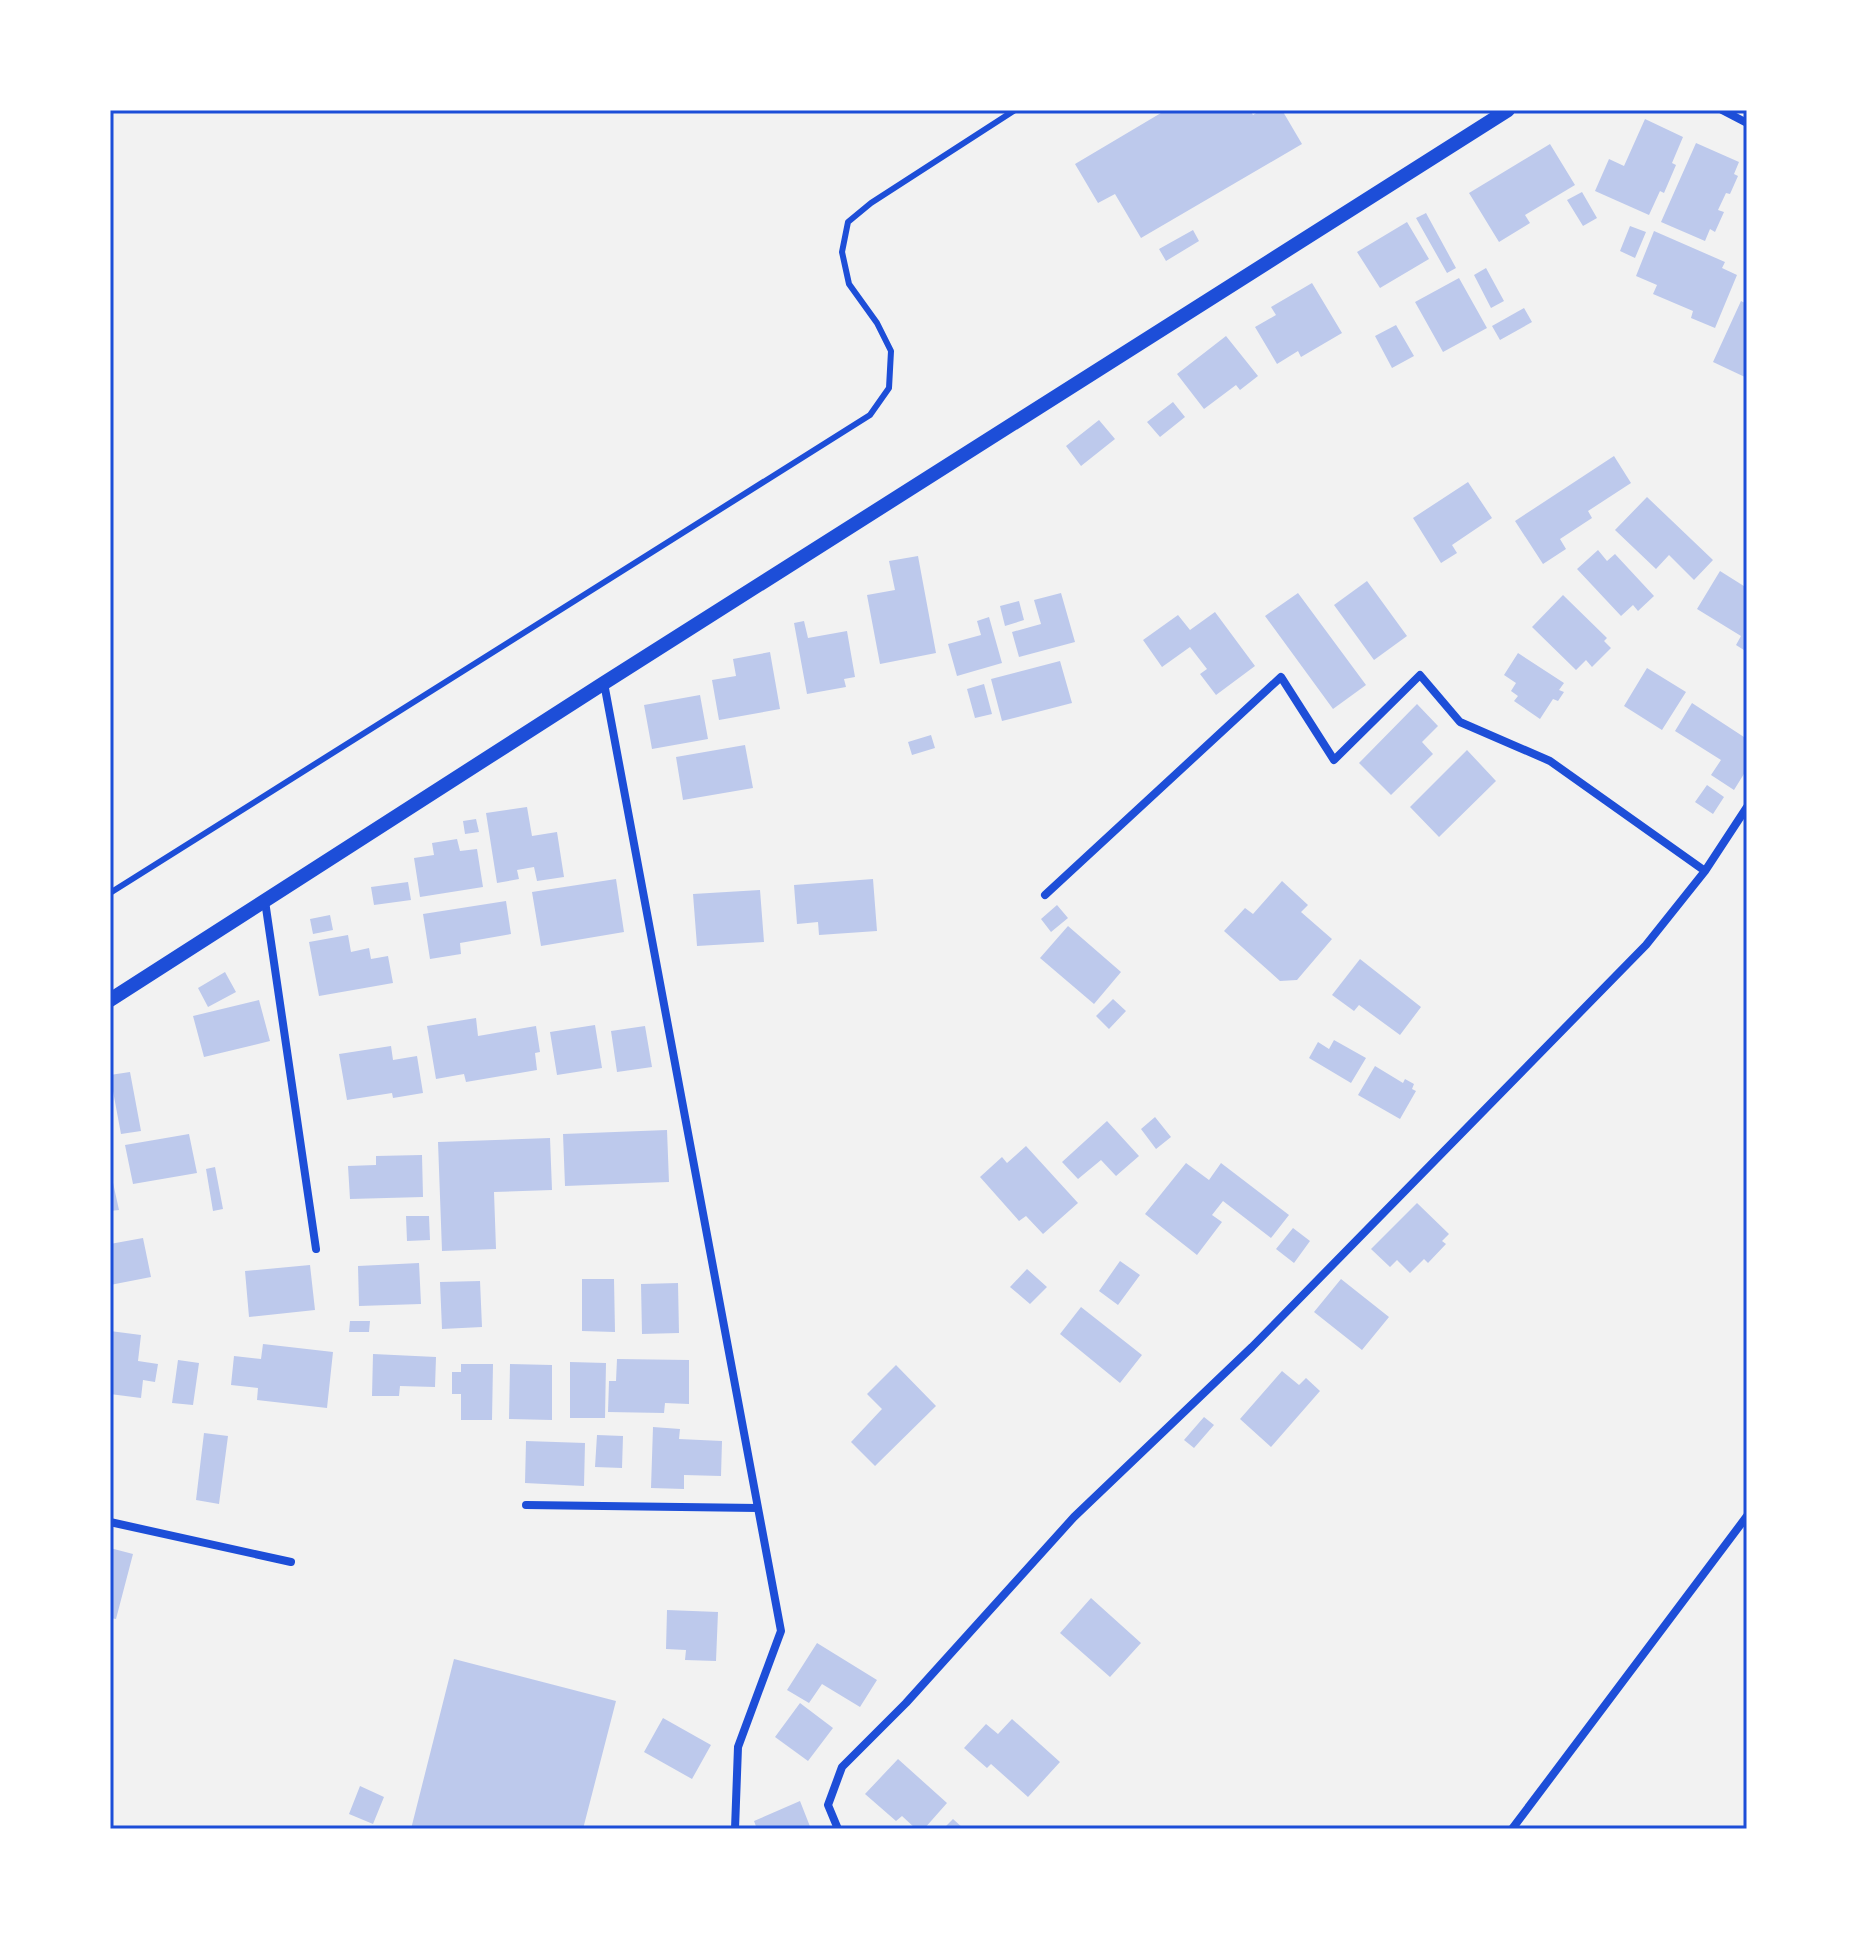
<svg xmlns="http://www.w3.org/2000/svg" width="1857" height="1939" font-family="Karla,sans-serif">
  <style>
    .building { fill: #bdc9ec }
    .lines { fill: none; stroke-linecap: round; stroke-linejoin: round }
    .service { stroke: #1d4ed8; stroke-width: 6 }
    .minor { stroke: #1d4ed8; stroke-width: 8 }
    .tertiary { stroke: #1d4ed8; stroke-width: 14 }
    .neatline { fill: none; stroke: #1d4ed8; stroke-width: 3 }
  </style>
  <rect width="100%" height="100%" fill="#f2f2f2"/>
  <!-- building -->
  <path class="building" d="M1166,110H1250L1253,115L1261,110H1282L1302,144L1141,238L1115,194L1098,203L1075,164Z
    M1645,119L1683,137L1672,163L1676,165L1664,193L1660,191L1649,215L1595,191L1609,159L1624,166Z
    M1696,143L1739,162L1734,174L1738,176L1730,194L1726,193L1718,210L1724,212L1715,232L1710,229L1705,241L1661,222Z
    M1550,144L1575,185L1525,215L1530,223L1499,242L1469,193Z
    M1582,192L1597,218L1583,226L1567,200Z
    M1426,213L1456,268L1447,273L1416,218Z
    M1407,222L1429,259L1380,288L1357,252Z
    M1630,226L1646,232L1635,258L1620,251Z
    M1193,230L1199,241L1166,261L1159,249Z
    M1654,231L1725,262L1722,268L1737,275L1715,328L1691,318L1693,311L1653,294L1657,285L1636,276Z
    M1486,268L1504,301L1491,308L1474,275Z
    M1459,278L1487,328L1443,352L1415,302Z
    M1312,283L1342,333L1301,357L1298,351L1277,364L1255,327L1276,315L1271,307Z
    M1741,301L1747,304V378L1713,362Z
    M1524,308L1532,322L1500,340L1492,326Z
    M1396,325L1414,356L1392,368L1375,336Z
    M1226,336L1258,376L1240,390L1236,385L1204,409L1177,374Z
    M1173,402L1185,417L1160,437L1147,422Z
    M1099,420L1115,439L1081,466L1066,446Z
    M1614,456L1631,483L1588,511L1592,518L1560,539L1566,549L1543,564L1515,521Z
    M1468,482L1492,518L1452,545L1457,553L1441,563L1413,518Z
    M1647,497L1713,560L1694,580L1669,555L1656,569L1615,530Z
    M1598,550L1607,561L1615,554L1654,596L1638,611L1633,605L1621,616L1577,569Z
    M918,556L936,653L880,664L867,595L895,590L889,561Z
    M1720,571L1747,588V652L1736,645L1741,636L1697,609Z
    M1367,581L1407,636L1374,660L1334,605Z
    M1061,593L1075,642L1019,657L1012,632L1041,624L1034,600Z
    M1298,593L1366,685L1333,709L1265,616Z
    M1563,595L1607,638L1604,641L1611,648L1592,667L1586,660L1576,670L1532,627Z
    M1019,601L1024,620L1005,626L1000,606Z
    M1215,612L1255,666L1216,695L1200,674L1207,669L1190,647L1162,667L1143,640L1178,615L1190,630Z
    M989,617L1002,663L957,676L948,644L981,635L977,621Z
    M804,621L808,638L847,631L855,677L844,679L846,687L807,694L794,623Z
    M770,652L780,709L719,720L712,680L736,676L733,659Z
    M1518,653L1564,683L1559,690L1564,692L1558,701L1553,699L1540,719L1514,701L1518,696L1511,691L1516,683L1504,675Z
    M1060,661L1072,703L1002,721L991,679Z
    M1647,668L1686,692L1662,730L1624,706Z
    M984,684L992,714L975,718L967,689Z
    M700,695L708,739L652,749L644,705Z
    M1692,703L1747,739V769L1734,790L1711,775L1721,760L1675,731Z
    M1417,704L1438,726L1422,742L1433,754L1391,795L1359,763Z
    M931,735L935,748L912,755L908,742Z
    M745,745L753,788L683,800L676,757Z
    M1467,750L1496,781L1439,837L1410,807Z
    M1707,785L1724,797L1713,814L1695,802Z
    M527,807L532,836L557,832L564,877L537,881L534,867L517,870L519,879L497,883L486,813Z
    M476,819L479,832L465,834L463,821Z
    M457,839L460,851L477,849L483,887L420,897L414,858L434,855L432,843Z
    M616,879L624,932L541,946L532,892Z
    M873,879L877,931L819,935L818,922L797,924L794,885Z
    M1282,881L1308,905L1301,912L1332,939L1297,980L1280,981L1224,931L1245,908L1253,914Z
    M408,882L411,900L374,905L371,887Z
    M760,890L764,942L697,946L693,894Z
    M506,901L511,934L460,943L461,954L430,959L423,914Z
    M1057,905L1068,918L1051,932L1041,919Z
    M330,915L333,930L313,934L310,919Z
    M1068,926L1121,972L1094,1004L1040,958Z
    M348,935L351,952L369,948L371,959L388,956L393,983L319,996L309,942Z
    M1360,959L1421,1007L1400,1035L1359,1005L1354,1011L1332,995Z
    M225,972L236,992L208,1007L198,988Z
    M1113,999L1126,1011L1109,1029L1096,1016Z
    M259,1000L270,1041L204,1057L193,1016Z
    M476,1018L478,1036L536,1026L540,1052L535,1053L537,1070L466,1082L464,1074L436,1079L427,1026Z
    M595,1025L602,1068L557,1075L550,1032Z
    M645,1026L652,1067L617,1072L611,1031Z
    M1334,1040L1366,1058L1351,1083L1309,1058L1318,1042L1329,1049Z
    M391,1046L393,1060L417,1056L423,1093L393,1098L392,1093L347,1100L339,1054Z
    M1375,1066L1403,1083L1405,1079L1414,1084L1412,1089L1416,1091L1400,1119L1358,1095Z
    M130,1072L141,1131L121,1134L110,1075Z
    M1155,1117L1171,1137L1156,1149L1141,1129Z
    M1107,1121L1139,1156L1116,1176L1101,1160L1078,1179L1062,1162Z
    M667,1130L669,1182L565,1186L563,1134Z
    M189,1134L197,1173L133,1184L125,1145Z
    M550,1138L552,1190L494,1192L496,1249L442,1251L438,1142Z
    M1026,1146L1078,1203L1043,1234L1026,1216L1019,1221L980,1177L1002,1157L1007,1163Z
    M422,1155L423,1197L350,1199L348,1166L376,1165V1156Z
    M1186,1163L1209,1180L1221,1163L1289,1215L1271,1238L1223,1201L1212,1215L1222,1222L1197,1255L1145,1214Z
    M215,1167L223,1209L213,1211L206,1169Z
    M110,1169L119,1210L110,1211Z
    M1417,1203L1449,1234L1442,1241L1446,1244L1428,1263L1424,1259L1410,1273L1397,1260L1390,1267L1371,1249Z
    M406,1216H429L430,1240L407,1241Z
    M1293,1228L1310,1241L1294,1263L1276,1249Z
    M143,1238L151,1277L110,1285V1244Z
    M1120,1261L1140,1275L1118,1305L1099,1291Z
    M419,1263L421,1304L359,1306L358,1266Z
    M310,1265L315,1310L249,1317L245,1271Z
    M1027,1269L1047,1287L1030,1304L1010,1287Z
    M582,1279H614L615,1332L582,1331Z
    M1341,1279L1389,1317L1362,1350L1314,1312Z
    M480,1281L482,1327L442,1329L440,1282Z
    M678,1283L679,1333L642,1334L641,1284Z
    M1081,1307L1142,1355L1120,1383L1060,1334Z
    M350,1321H370L369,1332H349Z
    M110,1331L141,1335L138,1361L158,1364L155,1382L143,1380L141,1398L110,1394Z
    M263,1344L333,1352L327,1408L257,1400L258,1388L231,1385L234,1356L261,1359Z
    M373,1354L436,1357L435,1387L400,1386L399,1396H372Z
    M617,1359L689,1360V1404L665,1403L664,1413L608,1412L609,1381H616Z
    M178,1360L199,1363L193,1405L172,1403Z
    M570,1362L606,1363L605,1418H570Z
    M461,1364H493L492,1420H461V1394H452V1372H461Z
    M510,1364L552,1365V1420L509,1419Z
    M896,1365L936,1406L875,1466L851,1442L882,1409L867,1394Z
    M1282,1371L1299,1385L1306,1378L1320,1391L1271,1447L1240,1419Z
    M1204,1417L1214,1425L1194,1448L1184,1440Z
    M653,1427L680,1429L679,1439L722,1441L721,1476L684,1475V1489L651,1488Z
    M204,1433L228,1436L219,1504L196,1500Z
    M597,1435L623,1436L622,1468L595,1467Z
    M526,1441L585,1443L584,1486L525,1483Z
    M110,1548L133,1554L116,1619L110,1618Z
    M1091,1598L1141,1643L1110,1677L1060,1633Z
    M667,1610L718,1612L716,1661L685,1660L686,1650L666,1649Z
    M817,1643L877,1680L860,1707L822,1684L809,1703L787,1690Z
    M454,1659L616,1701L583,1829H411Z
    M800,1703L833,1728L808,1761L775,1737Z
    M663,1718L711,1745L692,1779L644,1752Z
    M1012,1719L1060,1762L1028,1797L991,1764L987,1768L964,1748L986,1724L998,1734Z
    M898,1759L947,1803L924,1829H916L902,1816L896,1821L865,1794Z
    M360,1786L384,1797L373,1824L349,1814Z
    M800,1801L811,1829H757L754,1821Z
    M953,1819L964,1829H943Z"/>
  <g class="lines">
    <!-- service -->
    <path class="service" d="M110,893L870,415L889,388L891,351L877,323L849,284L842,252L848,222L871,203L1015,110"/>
    <!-- minor -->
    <path class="minor" d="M1722,110L1747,123
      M604,683L781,1631L738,1747L735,1829
      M1045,895L1281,677L1334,760L1420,675L1460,722L1550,761L1705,871
      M265,901L316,1249
      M526,1505L758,1508
      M110,1522L291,1562
      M838,1829L828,1805L842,1767L906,1703L1074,1517L1252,1347L1646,945L1705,871L1747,807
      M1512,1829L1747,1516"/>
    <!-- tertiary -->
    <path class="tertiary" d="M110,1000L604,683L1508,110"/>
  </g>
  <!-- border -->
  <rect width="1857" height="1939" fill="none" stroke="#ffffff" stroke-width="224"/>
  <rect x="112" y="112" width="1633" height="1715" class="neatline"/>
</svg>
